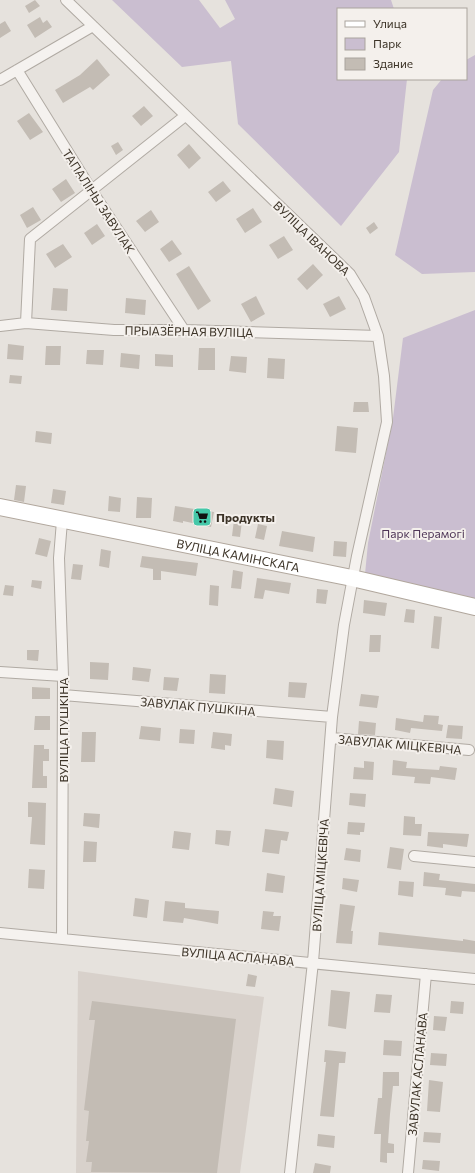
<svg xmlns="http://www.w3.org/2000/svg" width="475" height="1173" font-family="Commissioner,sans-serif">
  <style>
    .built { fill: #d8d1cb }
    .green { fill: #cabed0 }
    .building { fill: #c3bcb4 }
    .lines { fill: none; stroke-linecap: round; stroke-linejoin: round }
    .minor-casing { stroke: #b0aaa3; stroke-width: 12 }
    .primary-casing { stroke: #b1a79d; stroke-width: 18 }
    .minor { stroke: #f5f2ef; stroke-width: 10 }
    .primary { stroke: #fff; stroke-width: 16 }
    .labels { text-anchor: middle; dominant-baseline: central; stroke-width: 4; stroke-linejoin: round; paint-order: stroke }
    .street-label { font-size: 12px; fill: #3c3327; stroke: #f4f0ec }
    .poi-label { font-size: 12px; font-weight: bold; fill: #3c3327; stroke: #f4f0ec; text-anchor: start }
    .park-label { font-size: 12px; fill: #4e3557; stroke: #f4f0ec }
  </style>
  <rect width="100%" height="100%" fill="#e6e2dd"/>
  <!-- built -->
  <path class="built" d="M78,971L264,997L240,1173H76Z"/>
  <!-- green -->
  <path class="green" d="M112,0H199L220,28L235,19L225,0H391L394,9H338V79H407L399,152L341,226L238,124L231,61L182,67Z
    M475,55V272L422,274L395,255L433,90L442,79H466V60Z
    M475,310V599L365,574L368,543L393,418L403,338Z"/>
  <!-- building -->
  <path class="building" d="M35,0L40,6L29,13L25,6Z
    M40,17L43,23L47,20L52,27L35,38L27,25Z
    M5,21L11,31L0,38V24Z
    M97,59L110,75L93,90L90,87L63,103L55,90L80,75Z
    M144,106L153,116L141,126L132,116Z
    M29,113L43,132L30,140L17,121Z
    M118,142L123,150L116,155L111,146Z
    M189,144L201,158L189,169L177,155Z
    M66,179L75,193L61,202L52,189Z
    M223,181L231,191L216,202L208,192Z
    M33,207L41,220L27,228L20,215Z
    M253,208L262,222L245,233L236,219Z
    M151,210L159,222L145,232L136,221Z
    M374,222L378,228L370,234L366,228Z
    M97,224L105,236L92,245L84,233Z
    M284,236L293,250L278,259L269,245Z
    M172,240L182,254L169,262L160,249Z
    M63,244L72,257L55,268L46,254Z
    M313,264L323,275L307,290L297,279Z
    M189,266L211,301L198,310L176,274Z
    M53,288L68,289L67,311L51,310Z
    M256,296L265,314L251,322L241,304Z
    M339,296L346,309L330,317L323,304Z
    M126,298L146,300L145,315L125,313Z
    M8,344L24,346L23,360L7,359Z
    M46,346H61L60,365H45Z
    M199,348H215V370H198Z
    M87,350H104L103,365L86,364Z
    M121,353L140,355L139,369L120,367Z
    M155,354L173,355V367L155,366Z
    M231,356L247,357L246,373L229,371Z
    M268,358L285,359L284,379L267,378Z
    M10,375L22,376L21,384L9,383Z
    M354,402H368L369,412H353Z
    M337,426L358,428L356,453L335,451Z
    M36,431L52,433L51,444L35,442Z
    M16,485L26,486L24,502L14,500Z
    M53,489L66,491L64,505L51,503Z
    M109,496L121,498L120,512L108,511Z
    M137,497L152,498L151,518H136Z
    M175,506L214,512L211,527L183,521V523L173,521Z
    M234,520L242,521L240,537L232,536Z
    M258,524L267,526L264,540L255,538Z
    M282,531L315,537L313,552L279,546Z
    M39,538L51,541L47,557L35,554Z
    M334,541L347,542L346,557L333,556Z
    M101,549L111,551L109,568L99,566Z
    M142,556L198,563L196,576L161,571V580H153V569L140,567Z
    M73,564L83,565L81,580L71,579Z
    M233,570L243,572L241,589L231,588Z
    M257,578L291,583L289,594L265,590L263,599L254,598Z
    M32,580L42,581L41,589L31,587Z
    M5,585L14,586L13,596L3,595Z
    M210,585L219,586L218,606L209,605Z
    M317,589L328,590L326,604L316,603Z
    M364,600L387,603L385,616L363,613Z
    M406,609L415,610L414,623L404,622Z
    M434,616L442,617L439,649L431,648Z
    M370,635H381L380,652H369Z
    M27,650H39L38,661L27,660Z
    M90,662L109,663L108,680L90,679Z
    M133,667L151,669L149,682L132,680Z
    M210,674L226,675L225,694L209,693Z
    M164,677L179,678L177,691L163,690Z
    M289,682L307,683L305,698L288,697Z
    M32,687L50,688V699H32Z
    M361,694L379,696L377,708L359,706Z
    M424,715L439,716L438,724L443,725L442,731L411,728L410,733L395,730L396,718L423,722Z
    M35,716H50V730H34Z
    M359,721L376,723L375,735L358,734Z
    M448,725L463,726L462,739L446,738Z
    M141,726L161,728L160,741L139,739Z
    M180,729L195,730L194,744L179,743Z
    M82,732H96L95,762H81Z
    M213,732L232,734L231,746L225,745V750L211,748Z
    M267,740L284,741L283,760L266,758Z
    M34,745H44V749H49V761H43V776H47V788H32Z
    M393,760L407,762L406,768L439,770L440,766L457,768L455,780L431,777L430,784L414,783L415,777L392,775Z
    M364,761L374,762L373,780L353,779L354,767L364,768Z
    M275,788L294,791L292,807L273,804Z
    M350,793L366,794L365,807L349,805Z
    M28,802L46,803L45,845L30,844L32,817H28Z
    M84,813L100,814L99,828L83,826Z
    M404,816L415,817V824H422L421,836L403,835Z
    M348,822L365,823L364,832H360V835L347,834Z
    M265,829L289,832L287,841L281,840L279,854L262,852Z
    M216,830L231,831L229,846L215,844Z
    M174,831L191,833L189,850L172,848Z
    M428,832L469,834L467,847L443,844V848L427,846Z
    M84,841L97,842L96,862H83Z
    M390,847L404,849L401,870L387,868Z
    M346,848L361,850L360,862L344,860Z
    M29,869L45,870L44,889L28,888Z
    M424,872L440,874L439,880L475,884V892L462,891L461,897L445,895L446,888L423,886Z
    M267,873L285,876L283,893L265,891Z
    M343,878L359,880L357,892L342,889Z
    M399,881L414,882L413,897L398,895Z
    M135,898L149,900L147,918L133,916Z
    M165,901L185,903V908L219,911L218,924L184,918L183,923L163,921Z
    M340,904L355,906L351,931H353L352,944L336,943Z
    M263,911L274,912L273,916H281L279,931L261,929Z
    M379,932L463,941V939L475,941V954L378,945Z
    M248,974L257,976L255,987L246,986Z
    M331,990L350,992L346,1029L328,1026Z
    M376,994L392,995L390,1013L374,1012Z
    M92,1001L236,1019L217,1173L91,1172L92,1162H86L89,1141H86L89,1111L84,1110L95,1020H89Z
    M451,1001L464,1002L463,1014L450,1013Z
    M434,1016L447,1017L445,1031L433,1030Z
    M384,1040L402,1041L401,1056L383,1055Z
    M325,1050L346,1052L345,1063H339L334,1117L320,1116L326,1062H324Z
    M431,1053L447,1054L446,1066L430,1065Z
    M383,1072H399V1086H393L390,1114L388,1143L394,1144V1153H387V1163L380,1162L381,1134H374L378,1098H382Z
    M429,1080L443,1082L440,1112L427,1111Z
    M424,1132L441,1133L440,1143L423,1142Z
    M318,1134L335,1136L334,1148L317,1146Z
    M423,1160L440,1161L439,1171L422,1169Z
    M315,1163L331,1166L330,1173H313Z"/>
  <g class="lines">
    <!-- minor casing -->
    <g class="minor-casing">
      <path id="minor" d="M66,0L350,274L364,297L378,336L384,376L387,422L357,556L344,625L332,717L313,962L290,1173
        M17,70L92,191L184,330
        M0,80L93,26
        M26,323L30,239L185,116
        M0,326L26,323L114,330H184L378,336
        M62,521L59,558L63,676L62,939
        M0,672L63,676
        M63,695L332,717
        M331,738L469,750
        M414,856L475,862
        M0,933L475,979
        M408,1173L426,974"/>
    </g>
    <!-- primary casing -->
    <g class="primary-casing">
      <g id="primary">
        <path id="s1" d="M0,507L352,578L475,607"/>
      </g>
    </g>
    <!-- minor -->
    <use href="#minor" class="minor"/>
    <!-- primary -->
    <use href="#primary" class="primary"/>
  </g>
  <!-- icons -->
  <defs>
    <g id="supermarket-square" transform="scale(1)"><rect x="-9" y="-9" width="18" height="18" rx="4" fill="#45c8a9" stroke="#f4f0ec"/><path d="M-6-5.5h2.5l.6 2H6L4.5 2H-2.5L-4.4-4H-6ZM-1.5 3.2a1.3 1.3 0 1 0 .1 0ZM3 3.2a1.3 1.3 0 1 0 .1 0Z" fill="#111"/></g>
  </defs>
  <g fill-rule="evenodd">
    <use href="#supermarket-square" x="202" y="517"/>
  </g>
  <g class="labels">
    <!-- street labels -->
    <g class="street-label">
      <text transform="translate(99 201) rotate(57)">ТАПАЛІНЫ ЗАВУЛАК</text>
      <text transform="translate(312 238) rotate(44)">ВУЛІЦА ІВАНОВА</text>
      <text transform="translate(189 331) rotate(1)">ПРЫАЗЁРНАЯ ВУЛІЦА</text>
      <text stroke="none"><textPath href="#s1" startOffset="243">ВУЛІЦА КАМІНСКАГА</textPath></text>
      <text transform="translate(198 706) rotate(5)">ЗАВУЛАК ПУШКІНА</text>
      <text transform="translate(63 730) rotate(-90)">ВУЛІЦА ПУШКІНА</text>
      <text transform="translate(400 744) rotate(5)">ЗАВУЛАК МІЦКЕВІЧА</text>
      <text transform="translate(320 875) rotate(-86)">ВУЛІЦА МІЦКЕВІЧА</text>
      <text transform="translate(238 956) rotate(5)">ВУЛІЦА АСЛАНАВА</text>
      <text transform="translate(417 1074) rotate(-85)">ЗАВУЛАК АСЛАНАВА</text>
    </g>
    <!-- poi labels -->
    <g class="poi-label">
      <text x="216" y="517">Продукты</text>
    </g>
    <!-- park labels -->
    <g class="park-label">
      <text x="423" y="533">Парк Перамогі</text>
    </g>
  </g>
  <!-- legend -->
  <rect x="337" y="8" width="130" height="72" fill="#f4f0ec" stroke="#aaa49d"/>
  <rect x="345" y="21" width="20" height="6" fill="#ffffff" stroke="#aaa49d"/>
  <text x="373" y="28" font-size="12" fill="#3c3327">Улица</text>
  <rect x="345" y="38" width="20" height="12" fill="#cabed0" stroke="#aaa49d"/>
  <text x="373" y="48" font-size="12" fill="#3c3327">Парк</text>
  <rect x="345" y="58" width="20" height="12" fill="#c3bcb4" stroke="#aaa49d"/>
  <text x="373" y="68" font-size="12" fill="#3c3327">Здание</text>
</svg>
